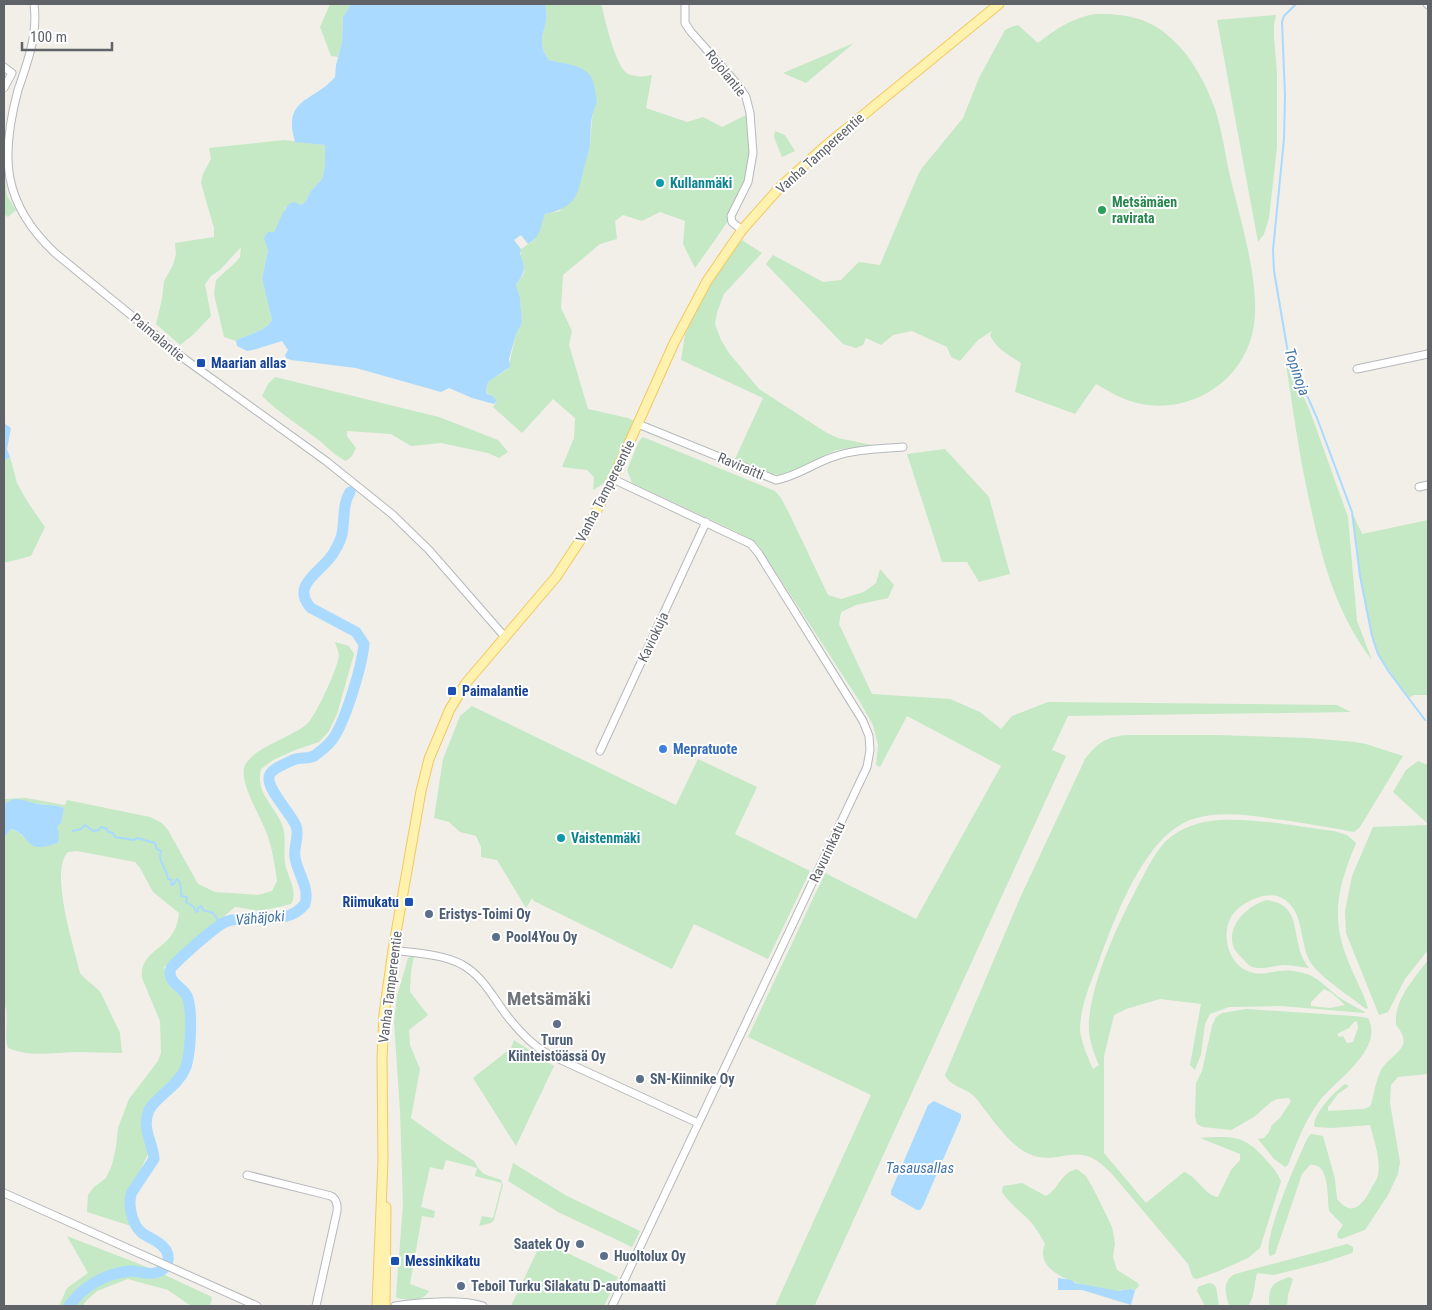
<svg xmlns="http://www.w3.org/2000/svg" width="1432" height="1310" font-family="'Roboto Condensed',sans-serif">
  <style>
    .green { fill: #c5e8c5; fill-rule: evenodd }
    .water { fill: #aadaff }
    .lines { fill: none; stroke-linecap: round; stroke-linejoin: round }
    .stream { stroke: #aadaff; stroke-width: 2 }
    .river { stroke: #aadaff; stroke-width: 11 }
    .minor-casing { stroke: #b5b8bc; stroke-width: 9 }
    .major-casing { stroke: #f2c960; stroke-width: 11 }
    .minor { stroke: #fff; stroke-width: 7 }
    .major { stroke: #fff2af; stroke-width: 9 }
    .culture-dot { fill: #0f9aa8; stroke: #fff; stroke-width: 2 }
    .leisure-dot { fill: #2e9e5b; stroke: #fff; stroke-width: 2 }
    .transit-dot { fill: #1a4fb4; stroke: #fff; stroke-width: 2 }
    .shop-dot { fill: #3f7fe0; stroke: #fff; stroke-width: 2 }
    .service-dot { fill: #5c6f8a; stroke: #fff; stroke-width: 2 }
    .labels { text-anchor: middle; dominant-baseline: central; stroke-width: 4; stroke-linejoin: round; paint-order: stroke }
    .street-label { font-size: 14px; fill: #5f6368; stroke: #fff }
    .culture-label { font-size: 14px; font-weight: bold; fill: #0d838f; stroke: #fff; text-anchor: start }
    .leisure-label { font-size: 14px; font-weight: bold; fill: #27864d; stroke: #fff; text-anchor: start }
    .transit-label { font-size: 14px; font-weight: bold; fill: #164399; stroke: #fff; text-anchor: start }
    .shop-label { font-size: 14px; font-weight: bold; fill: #366cbe; stroke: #fff; text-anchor: start }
    .service-label { font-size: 14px; font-weight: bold; fill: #4e5e75; stroke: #fff; text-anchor: start }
    .water-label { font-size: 15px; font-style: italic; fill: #4174aa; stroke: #fff }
    .district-label { font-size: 19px; font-weight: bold; fill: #70757a; stroke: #fff }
  </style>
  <rect width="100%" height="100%" fill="#f1efe8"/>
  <!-- green -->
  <path class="green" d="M330,4H351L343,17L342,42L338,57L331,56L320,27Z
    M545,4H601C605,18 615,67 628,74C636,77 644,77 652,75L646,108L687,122L703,117L722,127L750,113C751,126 753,139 753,152C753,194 717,236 695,268L683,244L685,221L660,212L642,221L623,215L615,221L617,239L600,244L563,275L561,308L572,331L569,345L588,409L628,418L634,421L609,475L603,484L593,490L594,477L587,470L562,467L574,438L575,418L553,399L522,433L493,407L497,401L493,396L488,394L486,390L488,382L508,369L516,334L522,323L520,297L516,285L524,273L520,250L534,240L545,214L560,211L590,143L593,110L597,103L574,66L549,60C532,38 552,28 545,4Z
    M1095,14C1124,13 1151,18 1172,39C1192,57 1206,84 1215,109C1222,130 1225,154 1230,176C1240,220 1260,280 1254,325C1246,379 1194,414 1141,404C1125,401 1110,392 1096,384L1075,414L1015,392L1021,363C1009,355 996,349 990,335L992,331L978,340L960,361L951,357L947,347L912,331L893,335L881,345L866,338L863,345L856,348L843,344L766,264L773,255L823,282L841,280L859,262L880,265L918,175L922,168L963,118L979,78L1005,30L1011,27L1018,25L1038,43C1055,29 1073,18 1095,14Z
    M1276,15L1274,24V37L1277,73V147L1269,218L1264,234L1258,242L1217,20Z
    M854,43L806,83L783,73Z
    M775,131L785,135L795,151L782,157L774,137Z
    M284,140L325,145V166L322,179L310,192L306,201L301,205L295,202L285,208L282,217L274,233L268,249L262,279L272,320C265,333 248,333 236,341L224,337L214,294L216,280L237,261L240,257L241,247L220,270L211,276L205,284L211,316L194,334L180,345L156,324L162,299L164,281L173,265L176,254L175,243L214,237V228L201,183L203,174L211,159L209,148Z
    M4,171L7,196L16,210L8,217L4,214Z
    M742,240L762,253L724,294L717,312L715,324L721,340L729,353L759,389L827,433L838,438L872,445L836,450L791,472L779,475L768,473L735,459L763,398L681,360L685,335L698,305L725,261Z
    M1288,363L1310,411L1348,517L1357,621L1372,660C1335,612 1321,556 1309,499C1299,454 1293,409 1286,364Z
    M275,377L439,417L498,440L508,452L499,458L488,453L441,443L411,446L391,434L347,431V436L356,448L352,456L346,461C336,456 329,449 321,442C301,426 280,414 262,396L268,384Z
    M643,437L775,491L781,498L790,515L828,595L841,599L864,592L876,583L880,569L894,585L888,598L856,605L841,612L839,624L872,694L950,699L980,712L1001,729L1012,716L1048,702L1337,705L1351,712L1068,716L1052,750L1066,756L816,1302L815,1306H775L871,1095L748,1037L825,873L916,919L1001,766L907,716L880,767L876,765L878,745L873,725L860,702L759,546L750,539L735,531L632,483L627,470L639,441Z
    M945,449L989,497L1010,574L979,582L967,562H942L907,454Z
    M10,457L17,483L27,501L45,527L31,556L8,562H4V461L7,460Z
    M1352,512L1362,534L1428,520V695H1414L1408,698L1378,654L1372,636L1360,576Z
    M335,642L349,646L354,654L337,714L329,731L319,742L295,750L273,760L261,769C255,793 274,804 282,825C287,837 283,851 285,863C287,877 299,891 291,904L261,911L235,907L164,967L167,977L183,992L188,1014L187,1046L180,1074L153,1102L145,1113L142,1124L148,1154L126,1200L131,1226L87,1212L88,1195L93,1188L106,1178L112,1165L116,1147L118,1128L129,1099L158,1061L161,1053L160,1021L142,978C140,955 159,951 171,936C176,929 178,922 179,913L153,892L140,868L135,862L77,851L68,852C49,871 74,947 80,973C86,981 95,985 101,993L120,1033L122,1053C108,1053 93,1052 79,1052C55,1052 31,1058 8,1048C3,1036 10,1016 4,1002V837L11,829L18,832L34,846L55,844L59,831L57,829L64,808C55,804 48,806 40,804C26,803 18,796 4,804V799L26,798L65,805L67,800L150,817L162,823L168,830L198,884L215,892L258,895L272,891L277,881C275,867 273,853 269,840C264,821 240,786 244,768C249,748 295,737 309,722C317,712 337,670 339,656C339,652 336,646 335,642Z
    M472,706L676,805L698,759L757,787L735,834L810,871L768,959L694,924L672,969L534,901L532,898L526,908L497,860L481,857V847L476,836L460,832L449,822L434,818L443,759L460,716Z
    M1129,735H1215L1308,738L1355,742L1366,744L1403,756L1360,827L1354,832C1330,827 1307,824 1283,820C1253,816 1223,810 1193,819C1145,834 1115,918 1099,961C1091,982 1080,1006 1080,1030C1081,1042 1088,1058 1093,1069L1099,1065C1093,1051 1088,1038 1089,1022C1092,978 1119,922 1139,884C1147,869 1154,854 1165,842C1172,835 1182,829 1191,826C1226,811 1296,827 1334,831L1347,835L1356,843C1339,884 1330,915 1347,958C1353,975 1363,991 1368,1008L1366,1009C1351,997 1321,978 1311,963C1298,942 1306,909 1280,897C1265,890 1238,904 1231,917C1222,933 1227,958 1242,968C1260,980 1275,968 1293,971C1300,972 1310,974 1315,978C1325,984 1334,995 1345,1001C1351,1005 1358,1008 1365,1012L1364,1013L1281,1006L1229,1007L1210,1014L1205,1024L1201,1054L1195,1070L1190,1065L1201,1004L1160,999L1126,1009L1114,1015L1104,1056V1153L1146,1203L1184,1172C1198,1177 1204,1195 1218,1197L1231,1170L1240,1160V1154L1200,1138C1233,1136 1245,1135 1267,1161C1273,1167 1278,1174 1281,1181L1260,1248L1248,1258L1219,1271L1197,1279L1193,1278L1188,1264L1112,1174C1105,1167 1097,1159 1087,1156C1066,1150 1051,1165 1027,1153C1007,1143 989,1114 975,1097C967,1088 950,1087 945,1075L1020,898L1085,759C1098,742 1108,736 1129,735ZM1324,989L1332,993L1345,1005L1330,1008L1311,1006V1002Z
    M1418,761L1428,765V824L1393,792L1406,770Z
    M1428,825V950L1405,979L1388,1012L1379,1015L1346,933L1345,911L1352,876L1373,827Z
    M1267,900C1297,905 1293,925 1299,947C1301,956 1304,961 1309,968C1300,967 1292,965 1283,965C1272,966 1263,970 1252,967C1248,965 1244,960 1241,957C1218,936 1243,906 1267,900Z
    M414,956L411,971L410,992L428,1015L409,1030L410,1045L420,1069L411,1118L447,1144L474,1161L478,1168L484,1174L501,1180L503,1185L494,1220L491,1223L479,1226L482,1216L493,1218L502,1183L475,1176L477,1168L446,1160L443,1170L430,1167L421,1207L435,1211L434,1218L422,1216L410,1284L429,1291C422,1303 409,1300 397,1298L396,1296L403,1204L400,1111L394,1022L397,996L408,958Z
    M1428,960V1074L1398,1077L1391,1085L1390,1103L1400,1162L1398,1174L1388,1195L1365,1230L1341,1239L1338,1238L1337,1234L1343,1225L1329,1211C1327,1197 1330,1162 1310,1165L1302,1174L1275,1254L1270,1256C1261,1240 1299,1156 1308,1137L1311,1134L1323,1136L1335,1179L1337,1199C1353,1218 1362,1205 1371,1189C1373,1185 1377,1180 1378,1175C1381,1160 1374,1140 1370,1125L1332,1128L1315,1127L1314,1125C1315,1112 1334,1092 1345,1084L1349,1086L1338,1094L1328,1107V1111L1363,1109L1369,1107L1371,1105C1374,1094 1376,1080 1381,1070C1391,1053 1416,1049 1396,1025C1394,999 1414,979 1428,960Z
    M1246,1009L1354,1016L1368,1018C1385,1050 1334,1081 1318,1103C1305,1121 1296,1144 1288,1165L1285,1167L1274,1159L1258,1139L1264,1138L1269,1132L1272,1125L1280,1118L1291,1101L1289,1098L1277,1099L1271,1102L1254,1117L1231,1130L1203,1127L1197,1124L1195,1116L1196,1083L1202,1071L1212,1026L1216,1017L1222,1013ZM1357,1021L1358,1028L1353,1042L1347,1043L1343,1036L1339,1037L1337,1034L1349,1028L1354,1022Z
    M514,1040L554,1066L516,1146L473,1078L511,1048Z
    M513,1163L567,1196L640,1231L632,1247L558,1212L508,1181Z
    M1077,1169L1086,1176L1095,1192L1112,1227L1115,1243L1113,1257L1117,1270L1138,1283L1139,1286L1135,1290C1128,1288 1124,1291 1116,1291C1096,1289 1046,1280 1043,1255C1042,1252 1044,1247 1045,1244C1040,1235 1035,1226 1028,1219C1019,1210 1009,1203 1002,1192L1003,1186L1022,1183L1046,1196C1059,1189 1061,1172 1077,1169Z
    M67,1236L152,1269L212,1297L210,1306H191L168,1290L128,1279L97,1291L85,1302L83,1306H59L67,1288L88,1273Z
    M542,1241L618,1277L604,1306H511Z
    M1347,1244L1353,1247V1251L1352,1253L1325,1262L1274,1275L1257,1273C1254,1284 1255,1297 1248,1306H1229C1226,1294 1221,1282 1235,1274Z
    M1289,1277L1293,1279L1288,1295L1287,1306H1269C1269,1287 1270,1284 1289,1277Z
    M1209,1283L1213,1284L1216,1287L1219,1306H1205L1197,1291L1198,1287Z"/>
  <!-- water -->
  <path class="water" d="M351,4H545C552,28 532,38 549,60C563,64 585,64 592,79C595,86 596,96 597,103C590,115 591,128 590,141C590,150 586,159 584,168C577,196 577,207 545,214C539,227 543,235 528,244L521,235L514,240L521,249L520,253C525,269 526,270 516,285L520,297L522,323L516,334L509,359L510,367L488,382L486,390L487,394L493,396L497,401L494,404L472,398L449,388L441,392L356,368L291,360L286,358L285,355L288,350L282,341L253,350L247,351L237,346L236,341L239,339C250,334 266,331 272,320L262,279L268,250L264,238L268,232H274C279,223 282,211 290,203L295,202L301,205L306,201L310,192L322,179L325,166V145L295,142C282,97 313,103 335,77L336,65L342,42L343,17Z
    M4,423L11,428L7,449L10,457L5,461Z
    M14,799C24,799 30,803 39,804C48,806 55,804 64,808L61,823L59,824L57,829L59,831L58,843C51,845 40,849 34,846C26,843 25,833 11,829L4,837V804Z
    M934,1101L961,1114V1118L923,1206L920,1210H917L891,1195V1191L928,1105Z
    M1058,1278L1071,1280L1075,1283L1119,1291L1130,1289L1135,1290L1131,1305L1082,1290H1058Z"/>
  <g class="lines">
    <!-- stream -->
    <path class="stream" d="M1296,4L1284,16L1282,22L1285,96L1284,139L1273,250L1274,271L1288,353L1317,418L1352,512L1360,576L1372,636L1378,654L1389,672L1425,720
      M73,831L81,829L85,825L93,831L99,830L101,827L107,829L108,832L113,833L115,837L134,840L137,838L155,843L157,849L161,851C157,861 167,868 168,879L172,880L171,884L173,885L177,879C182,882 181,891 181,896L187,897L186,902L194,907L196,912L198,911V908L201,906L203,910L213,913L221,924"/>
    <!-- river -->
    <path class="river" d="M69,1306C83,1286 106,1273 131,1271C139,1271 149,1276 158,1272C167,1269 171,1259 166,1250C158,1239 149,1239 141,1232C132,1224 127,1203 132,1192L154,1159C153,1142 141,1129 149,1110C158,1095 178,1086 185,1069C191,1055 193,1010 187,996C182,986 166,982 171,968C178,960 218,923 228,921C253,913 286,928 305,904C310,887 297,873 295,857C293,847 300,836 296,826C291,813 267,790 269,777C270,769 287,763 293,760C302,756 310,761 318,753C322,750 328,745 332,740C345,723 362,666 364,644L356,632L311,608C289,584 324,571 334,552C337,547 341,540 342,534C345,520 342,505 350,492"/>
    <!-- minor casing -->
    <g class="minor-casing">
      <path id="minor" d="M34,4C38,34 28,61 18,90C0,157 2,203 55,253L186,360L326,461L392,514L429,550L505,637
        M685,4V23L691,32L738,85L746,97L750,113L753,153L748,182L731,216L732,222L742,230
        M1427,4L1428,5
        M4,67L12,73L4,88
        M1357,369L1428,354
        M638,424L776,480C796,477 814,463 833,457C855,449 880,449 903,447
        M1419,487L1428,485
        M600,751L706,522
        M393,950C415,953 441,954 461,964C481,975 490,992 502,1009C515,1027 528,1042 546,1053L698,1123
        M247,1175L331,1196C338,1200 338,1209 336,1216L316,1306
        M4,1193L257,1306
        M395,1306C418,1302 461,1299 483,1306
        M612,1306L867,767L870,750L869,736L863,721L759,554L751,544L613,479"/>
    </g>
    <!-- major casing -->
    <g class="major-casing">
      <path id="major" d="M377,1306L383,1160L382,1060L384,1014L393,950L421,791L429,759L450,709L466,683L556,577L585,533L613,479L674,343L707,281L742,230L781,186L823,148L999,4
        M385,1306L386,1207"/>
    </g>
    <!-- minor -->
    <use href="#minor" class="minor"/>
    <!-- major -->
    <use href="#major" class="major"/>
  </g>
  <!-- markers -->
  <g class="culture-dot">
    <circle cx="660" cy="183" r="5"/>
    <circle cx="561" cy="838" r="5"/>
  </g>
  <circle class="leisure-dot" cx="1102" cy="210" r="5"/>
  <g class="transit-dot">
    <rect x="196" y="358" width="10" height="10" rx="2.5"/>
    <rect x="447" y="686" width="10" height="10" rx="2.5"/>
    <rect x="404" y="897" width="10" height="10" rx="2.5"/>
    <rect x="390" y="1256" width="10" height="10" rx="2.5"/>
  </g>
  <circle class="shop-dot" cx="663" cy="749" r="5"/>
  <g class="service-dot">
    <circle cx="429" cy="914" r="5"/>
    <circle cx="496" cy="937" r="5"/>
    <circle cx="557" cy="1024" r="5"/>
    <circle cx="640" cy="1079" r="5"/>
    <circle cx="580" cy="1244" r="5"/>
    <circle cx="604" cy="1256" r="5"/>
    <circle cx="461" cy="1286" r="5"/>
  </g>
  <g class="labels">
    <!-- street labels -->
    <g class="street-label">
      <text transform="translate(726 73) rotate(51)">Rojolantie</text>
      <text transform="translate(820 153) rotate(-42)">Vanha Tampereentie</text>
      <text transform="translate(158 337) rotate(40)">Paimalantie</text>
      <text transform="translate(741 466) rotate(23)">Raviraitti</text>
      <text transform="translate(605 491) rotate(-63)">Vanha Tampereentie</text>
      <text transform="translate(653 637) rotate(-65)">Kaviokuja</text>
      <text transform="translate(827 852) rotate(-65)">Ravurinkatu</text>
      <text transform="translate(390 987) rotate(-83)">Vanha Tampereentie</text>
    </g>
    <!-- culture labels -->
    <g class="culture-label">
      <text x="670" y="183">Kullanmäki</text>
      <text x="571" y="838">Vaistenmäki</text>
    </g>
    <!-- leisure labels -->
    <g class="leisure-label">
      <text x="1112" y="202">Metsämäen<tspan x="1112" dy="16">ravirata</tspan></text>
    </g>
    <!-- transit labels -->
    <g class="transit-label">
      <text x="211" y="363">Maarian allas</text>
      <text x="462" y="691">Paimalantie</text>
      <text x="399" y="902" text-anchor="end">Riimukatu</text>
      <text x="405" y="1261">Messinkikatu</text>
    </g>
    <!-- shop labels -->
    <g class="shop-label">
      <text x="673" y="749">Mepratuote</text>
    </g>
    <!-- service labels -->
    <g class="service-label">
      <text x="439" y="914">Eristys-Toimi Oy</text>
      <text x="506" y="937">Pool4You Oy</text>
      <text x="557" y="1040" text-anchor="middle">Turun<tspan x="557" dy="16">Kiinteistöässä Oy</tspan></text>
      <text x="650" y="1079">SN-Kiinnike Oy</text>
      <text x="570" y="1244" text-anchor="end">Saatek Oy</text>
      <text x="614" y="1256">Huoltolux Oy</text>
      <text x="471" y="1286">Teboil Turku Silakatu D-automaatti</text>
    </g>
    <!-- water labels -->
    <g class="water-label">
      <text transform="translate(1297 372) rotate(71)">Topinoja</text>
      <text transform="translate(260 918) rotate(-5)">Vähäjoki</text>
      <text x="920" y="1168">Tasausallas</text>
    </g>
    <!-- district labels -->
    <g class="district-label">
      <text x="549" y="998">Metsämäki</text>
    </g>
  </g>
  <!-- border -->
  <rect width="1432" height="1310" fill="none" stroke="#5f6368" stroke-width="10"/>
  <!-- scale -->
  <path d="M22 42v8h90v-8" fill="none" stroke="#5f6368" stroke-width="2.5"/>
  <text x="30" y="42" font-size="15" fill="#5f6368" stroke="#ffffff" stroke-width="4" paint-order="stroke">100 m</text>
</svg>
